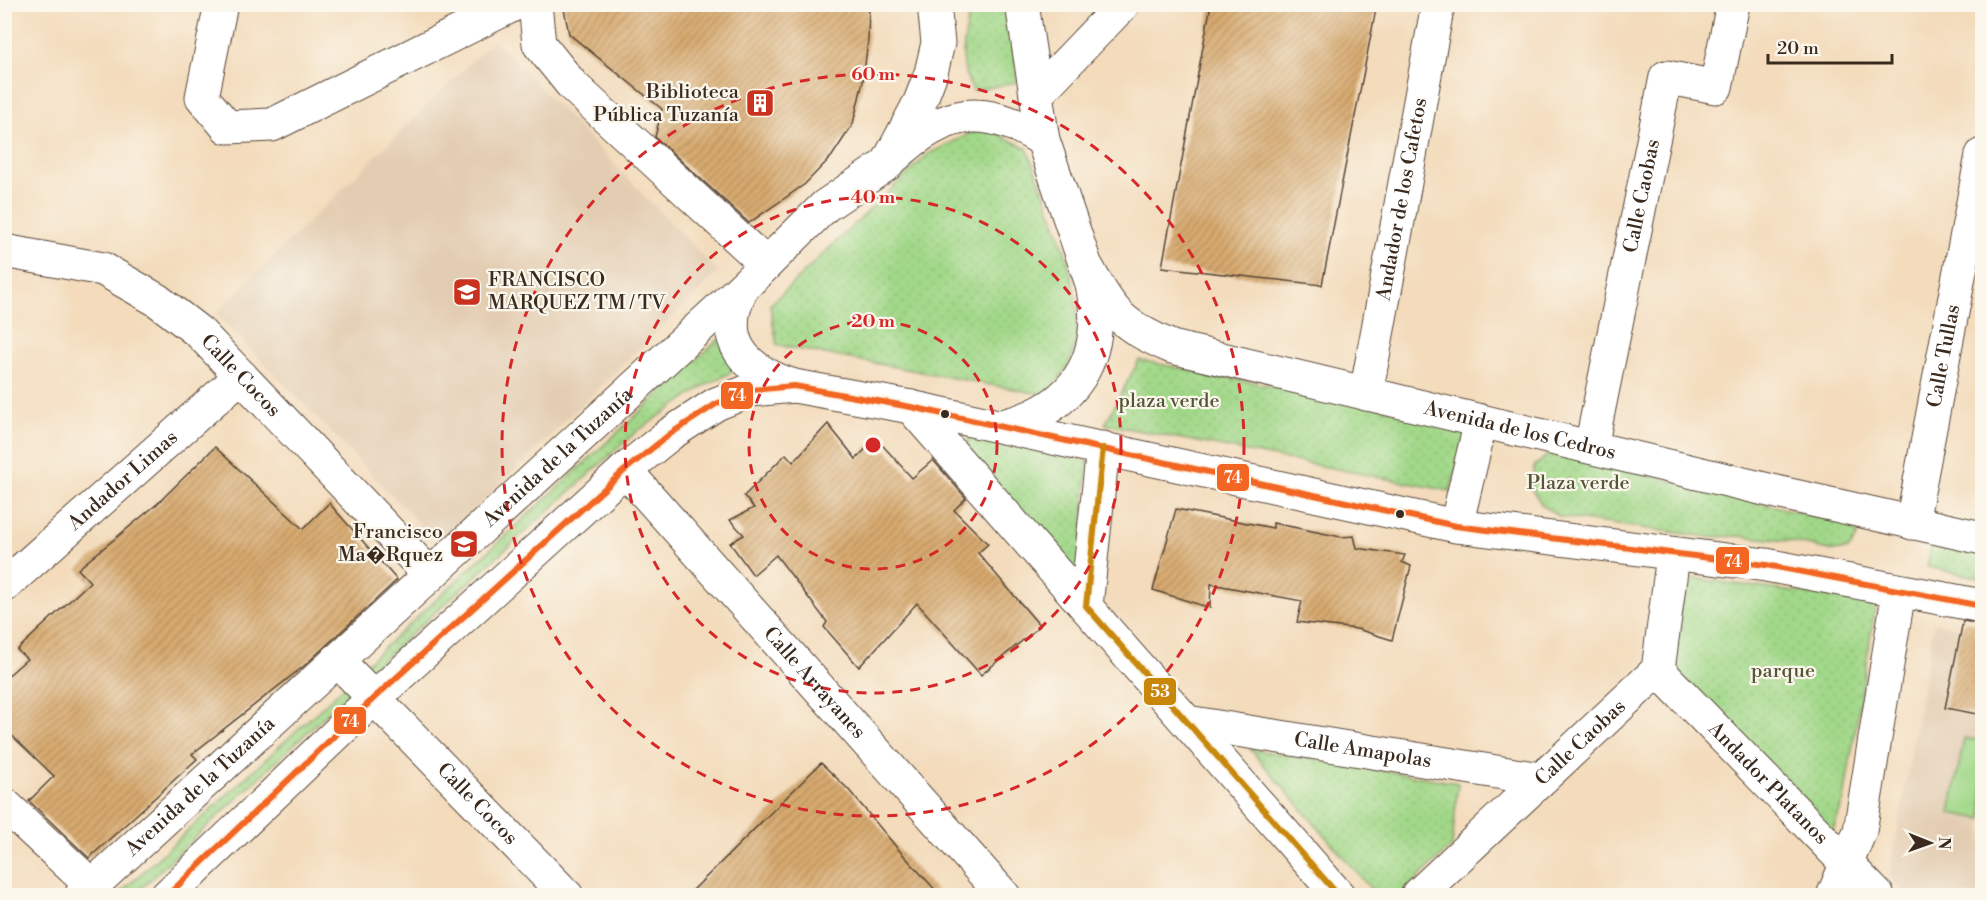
<svg xmlns="http://www.w3.org/2000/svg" width="1987" height="900" font-family="'Libre Bodoni',serif">
  <style>
    .built { fill: #e3cdb2 }
    .grass { fill: url(#grass-dots); stroke: #6e8154; stroke-width: 1.5 }
    .pitch { fill: #a2d889; stroke: #6e8154; stroke-width: 1.5 }
    .building { fill: url(#building-hatch) }
    .lines { fill: none; stroke-linecap: round; stroke-linejoin: round }
    .minor-casing { stroke: #574536; stroke-width: 35 }
    .minor { stroke: #fff; stroke-width: 33 }
    .bus-1-casing { stroke: #fbf7ec; stroke-width: 10 }
    .bus-2-casing { stroke: #fbf7ec; stroke-width: 10 }
    .bus-1 { stroke: #f26522; stroke-width: 6 }
    .bus-2 { stroke: #c88708; stroke-width: 6 }
    .ring { fill: none; stroke: #d62828; stroke-width: 3; stroke-dasharray: 10 8 }
    .bus-dot { fill: #3b2a1e; stroke: #fbf7ec; stroke-width: 2 }
    .labels { text-anchor: middle; dominant-baseline: central; stroke-width: 4.5; stroke-linejoin: round; paint-order: stroke }
    .poi-label { font-size: 20px; fill: #3b2a1e; stroke: #fbf7ec; text-anchor: end }
    .street-label { font-size: 20px; fill: #3b2a1e; stroke: #fbf7ec }
    .park-label { font-size: 20px; fill: #555639; stroke: #fbf7ec }
    .centre { fill: #d62828; stroke: #fbf7ec; stroke-width: 3 }
    .ring-label { font-size: 18px; text-anchor: middle; font-weight: bold; fill: #d62828; stroke: #fbf7ec; stroke-width: 4.5; stroke-linejoin: round; paint-order: stroke }
    .line-badge { stroke: #fbf7ec; stroke-width: 2 }
    .badge-label { font-size: 16px; text-anchor: middle; font-weight: bold; fill: #fff }
  </style>
  <defs>
    <pattern id="grass-dots" width="8" height="8" patternUnits="userSpaceOnUse" patternTransform="scale(1.5)"><rect width="8" height="8" fill="#a2d889"/><path d="M2 2h.1M6 6h.1" fill="none" stroke="#8cba76" stroke-width="1.8" stroke-linecap="round"/></pattern>
    <pattern id="building-hatch" width="6" height="6" patternUnits="userSpaceOnUse" patternTransform="scale(1.5)"><rect width="6" height="6" fill="#d8aa6f"/><path d="M-1 1l2-2M0 6l6-6M5 7l2-2" fill="none" stroke="#b08b5b"/></pattern>
  </defs>
  <rect width="100%" height="100%" fill="#fbf7ec"/>
  <filter id="ink" filterUnits="userSpaceOnUse"><feTurbulence type="fractalNoise" baseFrequency=".0167" numOctaves="2"/><feDisplacementMap in="SourceGraphic" scale="12" xChannelSelector="R" yChannelSelector="G"/><feConvolveMatrix kernelMatrix="1 2 1 2 8 2 1 2 1" color-interpolation-filters="sRGB"/></filter>
  <filter id="wash" filterUnits="userSpaceOnUse"><feTurbulence type="fractalNoise" baseFrequency=".008" numOctaves="4" result="noise"/><feDisplacementMap in="SourceGraphic" scale="24" xChannelSelector="R" yChannelSelector="G"/><feGaussianBlur stdDeviation="1.35" result="paint"/><feColorMatrix in="noise" values="0 0 0 0 0 0 0 0 0 0 0 0 0 0 0 0 0 1.4 0 .05"/><feComposite in="paint" operator="in"/></filter>
  <g filter="url(#wash)">
    <rect width="100%" height="100%" fill="#f3dbbb"/>
    <!-- built -->
    <path class="built" d="M494,40L718,272L439,544L216,313Z
      M1934,623L1982,633V895H1906L1889,878Z"/>
    <!-- grass -->
    <path class="grass" d="M993,4L1011,13L1017,82L973,91C957,62 964,44 969,13L980,5Z
      M983,127L1027,148C1047,205 1098,307 1068,365C1063,376 1053,385 1046,395L777,345L770,305L928,154Z
      M720,338L736,370L706,385L636,432L369,672L363,667Z
      M1139,360L1469,425L1450,491L1105,424Z
      M968,437L1088,461L1078,585L967,458Z
      M1552,451L1855,526L1857,537L1849,549L1834,551L1789,541L1740,536L1708,537L1560,517L1542,505L1531,488L1534,467Z
      M1933,537L1982,548V578L1927,567Z
      M1684,577L1876,603L1844,799L1831,836L1673,672Z
      M345,686L350,692L134,895L117,896Z
      M1250,749L1458,783L1452,846L1400,895H1376Z"/>
    <!-- pitch -->
    <path class="pitch" d="M1964,738L1982,741V819L1950,813Z"/>
    <g id="blocks">
      <!-- building -->
      <path class="building" d="M563,4H869L868,40L863,81L853,124L832,156L805,184L749,223L655,137L662,109L569,34Z
        M1211,4H1377L1322,285L1162,267Z
        M828,424L856,459L876,438L912,478L933,460L966,498L954,510L988,544L978,553L1040,626L981,675L917,603L859,667L824,627L827,622L776,555L753,575L730,543L744,535L730,520L754,508L744,496L786,454L793,462Z
        M215,447L303,529L329,503L397,580L304,666L192,754L197,759L89,858L29,801L54,776L4,728V679L27,659L17,650L90,582L78,569L157,504Z
        M1176,509L1273,528V523L1341,537L1354,536L1357,548L1405,555L1402,562L1411,566L1392,640L1357,629L1297,622L1302,601L1211,584L1210,608L1153,590Z
        M1963,621L1983,624V715L1945,708Z
        M821,763L848,789L898,849L941,896H687Z"/>
    </g>
  </g>
  <g filter="url(#ink)">
    <use href="#blocks" fill-opacity="0" stroke="#574536" stroke-width="1.5"/>
    <g class="lines">
      <!-- minor casing -->
      <g class="minor-casing">
        <g id="minor">
          <path d="M221,4L202,97L227,127L272,125L515,4"/>
          <path d="M535,4L539,44L572,85L766,264"/>
          <path d="M1036,95L1123,4"/>
          <path d="M895,156C945,109 985,103 1043,140"/>
          <path id="s1" d="M4,251L103,269L157,300L200,333L430,575"/>
          <path id="s2" d="M1088,269C1113,316 1124,326 1172,347L1781,493L1982,538"/>
          <path d="M742,288C716,340 744,370 794,386"/>
          <path id="s3" d="M1366,394L1438,4"/>
          <path d="M911,407L1339,896"/>
          <path d="M1002,426C1075,409 1107,358 1092,284L1043,140L1022,4"/>
          <path id="s4" d="M1591,447L1666,77L1716,87L1733,4"/>
          <path id="s5" d="M625,470L1004,896"/>
          <path id="s6" d="M1912,523L1982,155"/>
          <path d="M1456,526L1481,421"/>
          <path id="s7" d="M4,586L241,376"/>
          <path d="M1086,606L1103,448"/>
          <path id="s8" d="M337,660L567,896"/>
          <path id="s9" d="M1658,670L1878,896"/>
          <path id="s10" d="M1187,722L1540,779"/>
          <path d="M4,804L91,885"/>
          <path id="s11" d="M81,896L742,288L825,206L887,164L920,102L931,73L938,43L934,4"/>
          <path d="M167,896L374,698L625,470L670,434L716,404L751,390L794,386L911,407L1456,526L1766,565L1982,606"/>
          <path id="s12" d="M1417,896L1658,670L1673,555"/>
          <path d="M1833,896L1860,831L1899,591"/>
        </g>
      </g>
      <!-- minor -->
      <use href="#minor" class="minor"/>
      <!-- bus-1 casing -->
      <g class="bus-1-casing">
        <path id="bus-1" d="M167,896L374,698L625,470L670,434L716,404L751,390L794,386L911,407L1456,526L1766,565L1982,606"/>
      </g>
      <!-- bus-2 casing -->
      <g class="bus-2-casing">
        <path id="bus-2" d="M1103,448L1086,606L1339,896"/>
      </g>
      <!-- bus-1 -->
      <use href="#bus-1" class="bus-1"/>
      <!-- bus-2 -->
      <use href="#bus-2" class="bus-2"/>
    </g>
  </g>
  <!-- distance rings -->
  <g class="ring">
    <circle cx="873" cy="445" r="124"/>
    <circle cx="873" cy="445" r="248"/>
    <circle cx="873" cy="445" r="371"/>
  </g>
  <!-- icons -->
  <defs>
    <g id="building-square" transform="scale(1.5)"><rect x="-9" y="-9" width="18" height="18" rx="4" fill="#c8321e" stroke="#fbf7ec"/><path d="M-4-6H4V6H1V3H-1V6H-4ZM-2.5-4.3h1.7v1.8h-1.7ZM.8-4.3h1.7v1.8H.8ZM-2.5-1h1.7V.8h-1.7ZM.8-1h1.7V.8H.8Z" fill="#fff"/></g>
    <g id="school-square" transform="scale(1.5)"><rect x="-9" y="-9" width="18" height="18" rx="4" fill="#c8321e" stroke="#fbf7ec"/><path d="M0-5L7-2L0 1L-7-2ZM-4 1L0 2.5L4 1V4Q0 6-4 4Z" fill="#fff"/></g>
  </defs>
  <g fill-rule="evenodd">
    <use href="#building-square" x="760" y="103"/>
    <use href="#school-square" x="467" y="292"/>
    <use href="#school-square" x="464" y="544"/>
  </g>
  <!-- markers -->
  <g class="bus-dot">
    <circle cx="945" cy="414" r="5"/>
    <circle cx="1400" cy="514" r="5"/>
  </g>
  <g class="labels">
    <!-- poi labels -->
    <g class="poi-label">
      <text x="739" y="92">Biblioteca<tspan x="739" dy="23">Pública Tuzanía</tspan></text>
      <text x="488" y="280" text-anchor="start">FRANCISCO<tspan x="488" dy="23">MARQUEZ TM / TV</tspan></text>
      <text x="443" y="532">Francisco<tspan x="443" dy="23">Ma�Rquez</tspan></text>
    </g>
    <!-- street labels -->
    <g class="street-label">
      <text stroke="none"><textPath href="#s4" startOffset="256">Calle Caobas</textPath></text>
      <text stroke="none"><textPath href="#s3" startOffset="198">Andador de los Cafetos</textPath></text>
      <text stroke="none"><textPath href="#s6" startOffset="170">Calle Tullas</textPath></text>
      <text stroke="none"><textPath href="#s1" startOffset="276">Calle Cocos</textPath></text>
      <text stroke="none"><textPath href="#s2" startOffset="476">Avenida de los Cedros</textPath></text>
      <text stroke="none"><textPath href="#s11" startOffset="648">Avenida de la Tuzanía</textPath></text>
      <text stroke="none"><textPath href="#s7" startOffset="159">Andador Limas</textPath></text>
      <text stroke="none"><textPath href="#s5" startOffset="285">Calle Arrayanes</textPath></text>
      <text stroke="none"><textPath href="#s12" startOffset="224">Calle Caobas</textPath></text>
      <text stroke="none"><textPath href="#s10" startOffset="178">Calle Amapolas</textPath></text>
      <text stroke="none"><textPath href="#s9" startOffset="158">Andador Platanos</textPath></text>
      <text stroke="none"><textPath href="#s11" startOffset="162">Avenida de la Tuzanía</textPath></text>
      <text stroke="none"><textPath href="#s8" startOffset="201">Calle Cocos</textPath></text>
    </g>
    <!-- park labels -->
    <g class="park-label">
      <text x="1169" y="401">plaza verde</text>
      <text x="1578" y="483">Plaza verde</text>
      <text x="1783" y="671">parque</text>
    </g>
  </g>
  <circle cx="873" cy="445" r="9" class="centre"/>
  <g class="ring-label">
    <text x="873" y="80">60 m</text>
    <text x="873" y="203">40 m</text>
    <text x="873" y="327">20 m</text>
  </g>
  <g class="line-badge">
    <rect x="720" y="381" width="34" height="29" rx="6" fill="#f26522"/>
    <rect x="1216" y="463" width="34" height="29" rx="6" fill="#f26522"/>
    <rect x="1715" y="546" width="35" height="29" rx="6" fill="#f26522"/>
    <rect x="1143" y="677" width="34" height="29" rx="6" fill="#c88708"/>
    <rect x="333" y="706" width="34" height="29" rx="6" fill="#f26522"/>
  </g>
  <g class="badge-label">
    <text x="737" y="401">74</text>
    <text x="1233" y="483">74</text>
    <text x="1733" y="567">74</text>
    <text x="1160" y="697">53</text>
    <text x="350" y="727">74</text>
  </g>
  <!-- margin -->
  <rect width="1987" height="900" fill="none" stroke="#fbf7ec" stroke-width="24"/>
  <!-- north arrow -->
  <g transform="translate(1930 843) rotate(91)" stroke="#fbf7ec" stroke-width="4.5" paint-order="stroke">
  <path d="M0-4.5L10 22L0 15L-10 22Z" fill="#3b2a1e"/>
  <text y="-9" font-size="16" font-weight="bold" text-anchor="middle" fill="#3b2a1e">N</text>
  </g>
  <!-- scale -->
  <path d="M1768 54v9h124v-9" fill="none" stroke="#3b2a1e" stroke-width="3"/>
  <text x="1777" y="54" font-size="18" fill="#3b2a1e" stroke="#fbf7ec" stroke-width="4.5" paint-order="stroke">20 m</text>
</svg>
